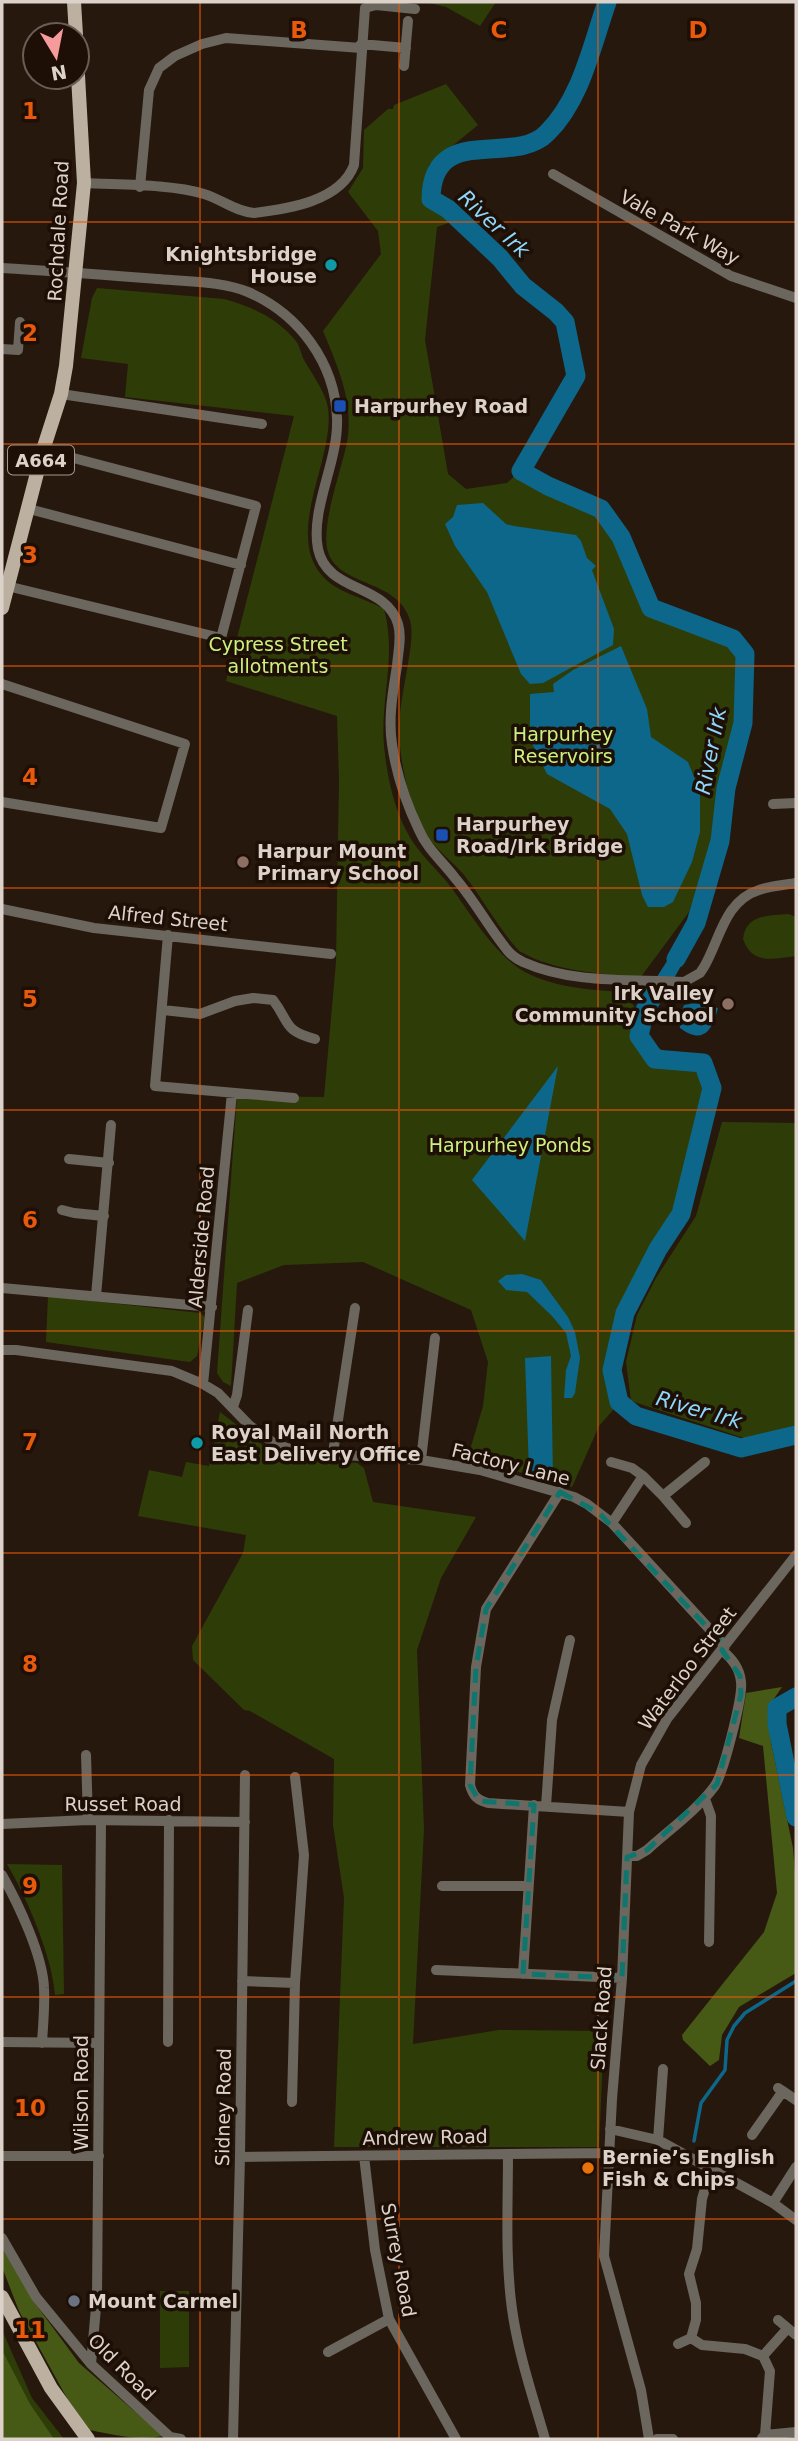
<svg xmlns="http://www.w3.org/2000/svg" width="798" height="2441" font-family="'DejaVu Sans',sans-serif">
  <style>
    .green { fill: #2e3d07 }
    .forest { fill: #465915 }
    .water { fill: #0c678a }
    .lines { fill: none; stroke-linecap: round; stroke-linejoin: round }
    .stream { stroke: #0c678a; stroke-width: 3.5 }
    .river { stroke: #0c678a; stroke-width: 19 }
    .minor { stroke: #6b665e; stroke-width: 10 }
    .major { stroke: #bcb1a1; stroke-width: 14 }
    .marked { fill: none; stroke: #0f766e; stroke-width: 5; stroke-dasharray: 14 9; stroke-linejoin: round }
    .grid { fill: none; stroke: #e8590c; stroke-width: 2; stroke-opacity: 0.55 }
    .culture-dot { fill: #0f9aa8; stroke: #1d0f05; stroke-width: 2.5 }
    .transit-dot { fill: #1a4fb4; stroke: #1d0f05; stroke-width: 2.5 }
    .education-dot { fill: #8d6e63; stroke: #1d0f05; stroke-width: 2.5 }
    .food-dot { fill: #e8710a; stroke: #1d0f05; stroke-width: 2.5 }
    .worship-dot { fill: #6b7280; stroke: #1d0f05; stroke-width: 2.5 }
    .labels { text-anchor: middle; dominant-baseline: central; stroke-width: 7; stroke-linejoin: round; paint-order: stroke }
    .shield { fill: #1d0f05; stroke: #a3988f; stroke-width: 2 }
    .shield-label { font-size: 18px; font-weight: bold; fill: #dcd2ca }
    .street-label { font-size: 19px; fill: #dcd2ca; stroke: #1d0f05 }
    .poi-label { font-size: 19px; font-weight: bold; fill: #dcd2ca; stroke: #1d0f05; text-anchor: start }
    .park-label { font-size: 19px; fill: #cdf17e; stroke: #1d0f05 }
    .water-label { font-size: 21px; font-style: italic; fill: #8ed6fb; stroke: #1d0f05 }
    .grid-label { font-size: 23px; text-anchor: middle; font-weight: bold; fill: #e8590c; stroke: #1d0f05; stroke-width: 7; stroke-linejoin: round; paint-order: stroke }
  </style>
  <rect width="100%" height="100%" fill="#27180d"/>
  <!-- green -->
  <path class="green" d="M425,2H496L480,26L446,7Z
    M446,84L478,125L429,165L443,211L451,222L437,227L425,340L448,474L466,489L507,483L517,474L598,512L616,537L647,610L727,642L739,658L736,722L717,788L714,843L689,912L640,978C600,973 557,972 521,952C510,945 479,894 468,880C456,863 436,851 425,833C411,809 403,774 400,747C396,718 405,686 409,657C411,646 413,631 410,620C398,579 339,587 328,552C320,526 342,469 347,442C354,402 338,367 323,331L381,254L378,231L348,192L363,168L364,130L388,109H393L394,105Z
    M97,288L224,299C251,306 278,319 296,341C300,346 301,354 304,360C312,374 326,393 328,408C335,458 286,529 320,573C335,593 363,597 384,609C397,657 380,698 384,746C387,775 393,806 407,832C417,852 437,869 450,886C472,915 497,960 531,975C565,990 599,990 635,993L632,1003L655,1046L693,1066L703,1087L677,1211L652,1250L619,1312L606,1370L613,1410L599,1426L572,1487L483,1462L467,1460L483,1406L488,1362L471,1310L363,1262L284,1265L237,1283L231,1386L223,1382L217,1373L237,1096L324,1097L336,962L339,780L337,716L226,681L294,416L125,397L128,364L81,358L92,298Z
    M789,914L796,917V956C773,959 752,965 743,939C746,914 768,916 789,914Z
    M722,1122L796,1123V1425L747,1439L631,1401L626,1362L637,1315L656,1278L696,1216Z
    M48,1296L200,1313L205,1317L197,1356L190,1362L46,1342Z
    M220,1412L279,1458L357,1463L364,1468L373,1502L476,1517L441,1578L417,1650L424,1829L413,2044L499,2030L604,2031L599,2147H334L344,1898L333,1825L334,1759L250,1711L244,1710L193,1660L192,1646L243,1553L246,1535L138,1516L149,1470L182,1477L186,1462L209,1466Z
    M7,1864L62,1865L64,1994L55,1995C52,1956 27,1898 7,1864Z
    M160,2291H189V2367L160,2368Z
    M2,2330L32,2398L64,2439H2Z"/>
  <!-- forest -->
  <path class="forest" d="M782,1687L769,1706L771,1742L793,1848L796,1886V1973L739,2007L722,2035L719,2060L710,2066L683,2040L682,2035L764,1932L777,1893L763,1746L739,1738L746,1693Z
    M2,2246L34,2302L79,2363L163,2436C138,2441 114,2435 90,2430L68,2400L19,2311L2,2267Z
    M2,2350L30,2404L54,2439H2Z"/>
  <!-- water -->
  <path class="water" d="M483,503L506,524L514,526L576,535L581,541L587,558L596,566L592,570L614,629L613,645L543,683L530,684L521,674L487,592L455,546L445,524L453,517L457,505Z
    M621,646L647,709L651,737L688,762L700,792V832L692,862L673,902L664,907H648L642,895L627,834L610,809L547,774L530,739V694L554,692L553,684L573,670Z
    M683,936L696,939L653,1016L639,1012L646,994Z
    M695,1003L718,1008C712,1031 703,1045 680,1028L679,1020L684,1005Z
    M558,1066L525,1241L472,1180Z
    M522,1274L541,1280L568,1317L575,1332L580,1358L575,1393L572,1398H564L566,1370L571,1356L566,1333L552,1316L527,1292L506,1290L498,1281L506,1275Z
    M551,1356L553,1478L529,1471L525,1358Z"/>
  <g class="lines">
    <!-- stream -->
    <path class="stream" d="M694,2141L701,2103L725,2070L727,2040L734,2026L745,2013L796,1981"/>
    <!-- river -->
    <path class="river" d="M607,2C592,45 581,100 547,133C514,167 432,122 431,199L448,209L500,258L523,286L556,312L565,322L576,376L521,471L548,486L601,509L621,537L651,608L733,639L745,654L743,723L726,788L720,841L696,923L676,959
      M656,991L645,1010L639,1036L655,1059L703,1063L712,1088L681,1214L658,1249L625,1313L612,1370L619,1402L636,1416L741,1448L796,1435
      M796,1697L777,1708V1724L796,1817"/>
    <!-- minor -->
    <path class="minor" d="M361,44L406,48
      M404,66L408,21
      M553,174L731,276L796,298
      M84,183C119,185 171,184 204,194C221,199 236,212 254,213C288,209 341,201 354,165L365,8L376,5L415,9
      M140,187L149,90L159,68L175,56L202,44L226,38L361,48
      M2,268C54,271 106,275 159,279C187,282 221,281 248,292C299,314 335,363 337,418C339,461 310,508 318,549C327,593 386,583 398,624C402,637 398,652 397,666C393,691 388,718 392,744C396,773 406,803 419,830C427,849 443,862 455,878C475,901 489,928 508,951C512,956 517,959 523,962C572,984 631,979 684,982L700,973L704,967C720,940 724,901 759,890C770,886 784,885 796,883
      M2,349L18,350L20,322
      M61,394L262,424
      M29,509L241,565
      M7,586L221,638L256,506L43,450
      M2,684L185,744L161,828L2,802
      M773,804L796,803
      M2,909L94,928L331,954
      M168,935L155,1086L294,1098
      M163,1010L200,1014L235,1001L253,998L273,1000C290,1022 283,1031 315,1039
      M69,1159L109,1163
      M62,1210L74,1213L104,1216
      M2,1288L212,1307
      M96,1296L111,1125
      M2,1350H16L172,1371L203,1384L218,1393L249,1425L275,1444L299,1452L421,1460L480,1470L574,1497L587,1504L612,1523L725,1646
      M203,1384L232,1093
      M233,1407L237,1395L248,1310
      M333,1453L355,1308
      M421,1460L435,1338
      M611,1462L632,1468L643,1476
      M560,1492L486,1609L476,1667L470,1785C473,1796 477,1800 488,1803L629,1812
      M663,1496L686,1523
      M612,1523L643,1476L663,1496L705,1462
      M86,1755L88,1820
      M705,1799L711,1816L709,1942
      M546,1806L552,1720L570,1640
      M2,1824L88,1820L245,1822
      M627,1856H637L647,1850C669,1830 696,1811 714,1787C723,1776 743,1696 741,1682C740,1668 732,1659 722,1650
      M2,1875C18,1903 43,1956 44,1988C45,2006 43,2025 42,2043
      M442,1886H528
      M436,1970L622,1978
      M523,1974L534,1805
      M242,1981L295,1983
      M2,2042L99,2043
      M168,2042L169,1820
      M778,2088L796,2100
      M292,2102L295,1983L304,1855L295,1777
      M610,2129L658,2140L773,2203L796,2220
      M752,2135L783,2091
      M658,2140L663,2069
      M508,2154C508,2205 505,2258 512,2309C518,2353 533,2397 545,2439
      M2,2156H99
      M364,2156L375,2250L389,2319L456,2439
      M240,2157L610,2153
      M711,2168L702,2199L697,2249L689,2274L696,2303V2320L691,2338L702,2345L745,2349L763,2356L770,2371L765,2435
      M773,2203L796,2167
      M2,2238L36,2297L91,2364L170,2437L181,2439
      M778,2320L796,2335
      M678,2344L691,2338
      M328,2352L389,2319
      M763,2356L787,2329
      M91,2364L97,2296L101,1821
      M762,2438L765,2435L796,2432
      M233,2439L240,2157L245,1775
      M649,2439L641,2390L604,2256L612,2099L622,1978L629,1812L641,1765L667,1719L796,1555
      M657,2439H673"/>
    <!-- major -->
    <path class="major" d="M74,2L76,35
      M2,608L43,450L61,394L66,366L84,183L77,58
      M2,2297L51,2388L88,2439"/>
  </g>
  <!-- marked area -->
  <path class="marked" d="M560,1492L599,1513L725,1646L722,1650L740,1676L741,1695L717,1784L647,1850L627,1857L622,1978L523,1974L534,1805L479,1801L470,1785L476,1667L486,1609Z"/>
  <!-- grid -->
  <path class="grid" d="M200,2V2439M399,2V2439M598,2V2439M2,222H796M2,444H796M2,666H796M2,888H796M2,1110H796M2,1331H796M2,1553H796M2,1775H796M2,1997H796M2,2219H796"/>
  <!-- markers -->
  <g class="culture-dot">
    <circle cx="331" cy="265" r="7"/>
    <circle cx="197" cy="1443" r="7"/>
  </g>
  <g class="transit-dot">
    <rect x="333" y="399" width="14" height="14" rx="3.5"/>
    <rect x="435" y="828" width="14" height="14" rx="3.5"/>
  </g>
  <g class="education-dot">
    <circle cx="243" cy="862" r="7"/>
    <circle cx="728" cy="1004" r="7"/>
  </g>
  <circle class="food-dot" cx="588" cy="2168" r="7"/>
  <circle class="worship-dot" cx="74" cy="2301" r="7"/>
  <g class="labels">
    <!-- shield labels -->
    <rect class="shield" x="8" y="445.5" width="66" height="29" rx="5"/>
    <g class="shield-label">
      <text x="41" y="460">A664</text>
    </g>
    <!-- street labels -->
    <g class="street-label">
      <text transform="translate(680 227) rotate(29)">Vale Park Way</text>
      <text transform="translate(58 231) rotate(-87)">Rochdale Road</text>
      <text transform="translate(168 918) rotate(6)">Alfred Street</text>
      <text transform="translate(201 1237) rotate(-85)">Alderside Road</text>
      <text transform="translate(511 1464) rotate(14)">Factory Lane</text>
      <text transform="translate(687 1668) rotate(-53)">Waterloo Street</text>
      <text x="123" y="1804">Russet Road</text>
      <text transform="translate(601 2018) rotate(-86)">Slack Road</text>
      <text transform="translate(81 2093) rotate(-90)">Wilson Road</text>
      <text transform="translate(223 2107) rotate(-89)">Sidney Road</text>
      <text transform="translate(425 2137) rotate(-1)">Andrew Road</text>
      <text transform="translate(399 2260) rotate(79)">Surrey Road</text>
      <text transform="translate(122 2367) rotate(45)">Old Road</text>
    </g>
    <!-- poi labels -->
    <g class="poi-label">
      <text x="317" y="254" text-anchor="end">Knightsbridge<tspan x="317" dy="22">House</tspan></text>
      <text x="354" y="406">Harpurhey Road</text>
      <text x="456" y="824">Harpurhey<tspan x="456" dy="22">Road/Irk Bridge</tspan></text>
      <text x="257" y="851">Harpur Mount<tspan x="257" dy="22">Primary School</tspan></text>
      <text x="714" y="993" text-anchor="end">Irk Valley<tspan x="714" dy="22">Community School</tspan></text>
      <text x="211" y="1432">Royal Mail North<tspan x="211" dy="22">East Delivery Office</tspan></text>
      <text x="602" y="2157">Bernie’s English<tspan x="602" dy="22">Fish &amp; Chips</tspan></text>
      <text x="88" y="2301">Mount Carmel</text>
    </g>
    <!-- park labels -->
    <g class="park-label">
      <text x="278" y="644">Cypress Street<tspan x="278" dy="22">allotments</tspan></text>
      <text x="563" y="734">Harpurhey<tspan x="563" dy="22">Reservoirs</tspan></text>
      <text x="510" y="1145">Harpurhey Ponds</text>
    </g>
    <!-- water labels -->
    <g class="water-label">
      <text transform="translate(494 224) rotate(43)">River Irk</text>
      <text transform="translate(711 751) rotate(-79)">River Irk</text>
      <text transform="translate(699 1410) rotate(16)">River Irk</text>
    </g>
  </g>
  <g class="grid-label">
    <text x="299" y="38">B</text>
    <text x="499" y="38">C</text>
    <text x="698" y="38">D</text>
    <text x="30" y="119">1</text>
    <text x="30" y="341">2</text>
    <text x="30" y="563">3</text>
    <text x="30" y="785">4</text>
    <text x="30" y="1007">5</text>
    <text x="30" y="1228">6</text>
    <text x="30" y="1450">7</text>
    <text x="30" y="1672">8</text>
    <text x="30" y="1894">9</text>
    <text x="30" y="2116">10</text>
    <text x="30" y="2338">11</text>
  </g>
  <!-- border -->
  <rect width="798" height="2441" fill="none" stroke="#dcd2ca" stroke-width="7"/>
  <!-- north arrow -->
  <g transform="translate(56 56) rotate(170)"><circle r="33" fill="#1d0f05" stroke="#695d54" stroke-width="2"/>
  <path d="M0-5L12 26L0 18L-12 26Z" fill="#f59b9c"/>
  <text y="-10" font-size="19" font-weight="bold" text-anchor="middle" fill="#dcd2ca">N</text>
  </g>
</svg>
